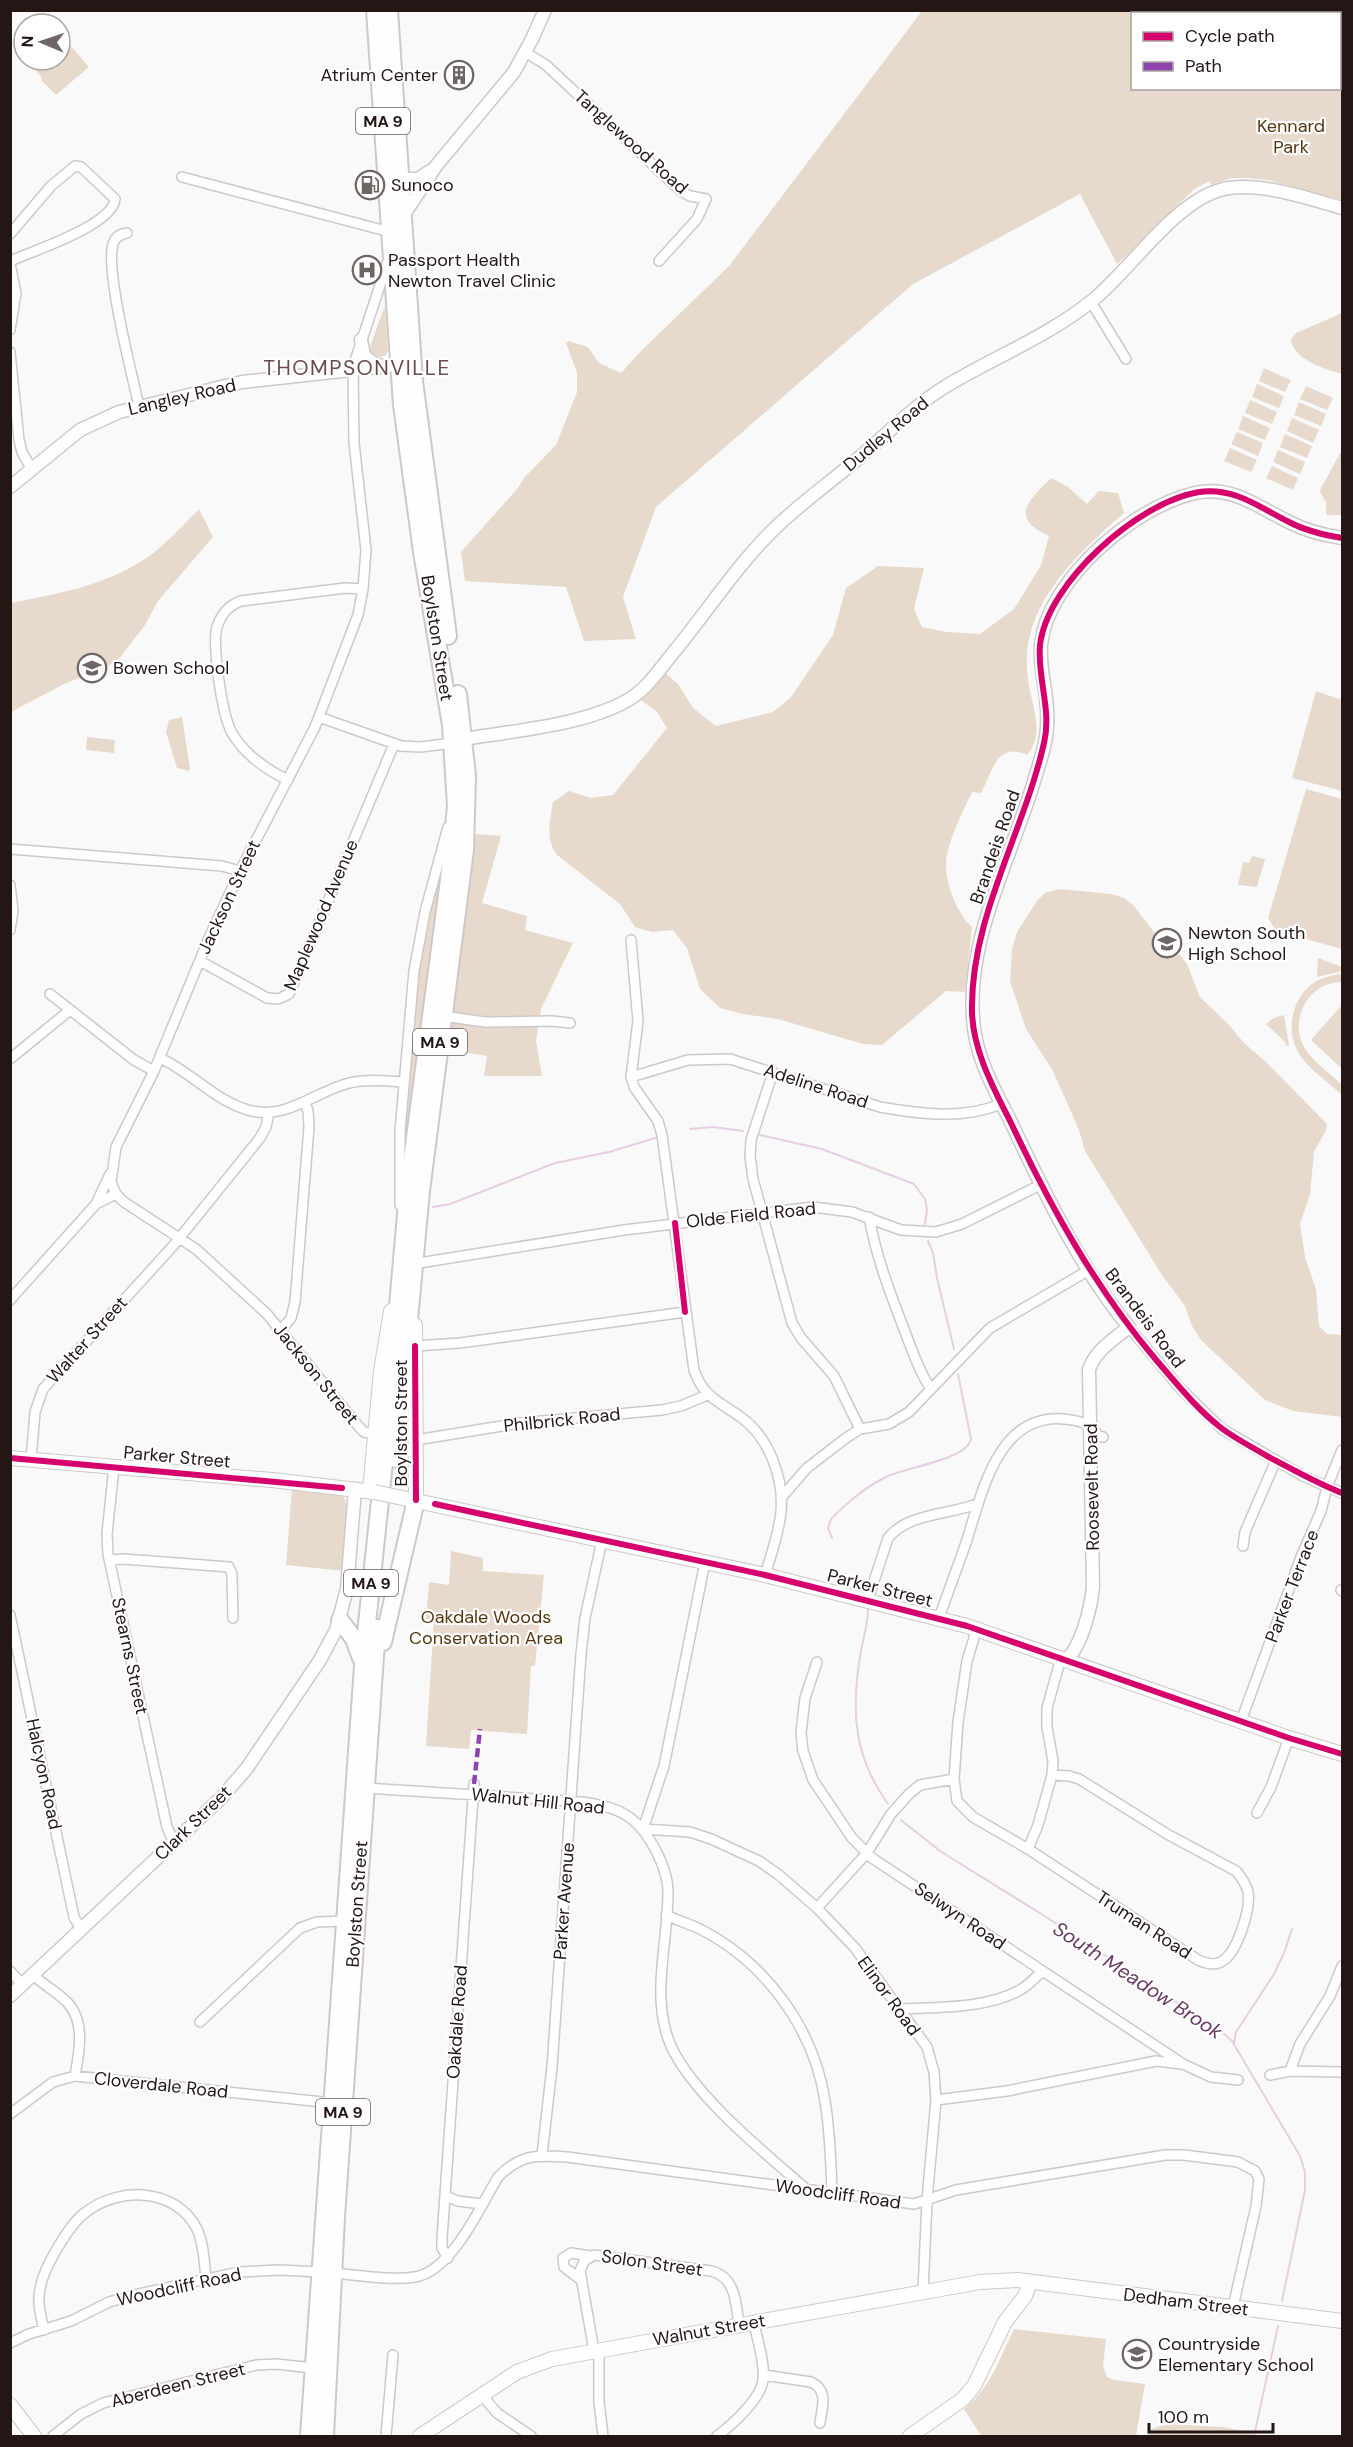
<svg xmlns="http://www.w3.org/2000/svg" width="1353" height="2447" font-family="'DM Sans',sans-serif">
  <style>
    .green { fill: #e7dacc; fill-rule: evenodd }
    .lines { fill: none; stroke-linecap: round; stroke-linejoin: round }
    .stream { stroke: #e6cee3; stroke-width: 2 }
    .minor-casing { stroke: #cfc8c8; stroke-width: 12 }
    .tertiary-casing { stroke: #cfc8c8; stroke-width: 15 }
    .secondary-casing { stroke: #cfc8c8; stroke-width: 16 }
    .trunk-casing { stroke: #cfc8c8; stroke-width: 20 }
    .minor { stroke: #fefefe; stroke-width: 9 }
    .tertiary { stroke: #fefefe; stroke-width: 12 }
    .secondary { stroke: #fefefe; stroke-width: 14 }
    .trunk { stroke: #fefefe; stroke-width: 16 }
    .secondary-bridge-casing { stroke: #cfc8c8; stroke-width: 16; stroke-linecap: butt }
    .secondary-bridge { stroke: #fefefe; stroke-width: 14 }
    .quiet { stroke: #8e44ad; stroke-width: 4.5; stroke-dasharray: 9 4.5; stroke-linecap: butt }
    .cycleway-casing { stroke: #fff; stroke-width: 10 }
    .cycleway { stroke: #d6006c; stroke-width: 6 }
    .labels { text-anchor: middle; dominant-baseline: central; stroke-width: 4.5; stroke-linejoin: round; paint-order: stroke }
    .shield { fill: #fff; stroke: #655c5b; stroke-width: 1.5 }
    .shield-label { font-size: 16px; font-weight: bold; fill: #231615 }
    .poi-label { font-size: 18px; fill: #231615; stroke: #fff; text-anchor: start }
    .park-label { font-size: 18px; fill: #54360e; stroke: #fff }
    .street-label { font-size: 18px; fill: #231615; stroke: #fff }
    .water-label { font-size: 20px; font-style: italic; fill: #673a62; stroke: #fff }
    .quarter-label { font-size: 21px; letter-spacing: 1.5px; fill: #6a4b4a; stroke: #fff }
  </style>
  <rect width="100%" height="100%" fill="#f9f9f9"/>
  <!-- green -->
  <path class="green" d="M922,11H1342V200L1268,180L1245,178H1232L1211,185L1210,181L1194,189L1165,218L1166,220L1117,264L1080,194L913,284L656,507L623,597L636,639L584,641L566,587L465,581L461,552L518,488L524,478L556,445L577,392V373L566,343L569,341L588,347L599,363L621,373L641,351L729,266ZM1132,14H1340V88H1132Z
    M60,33L89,67L56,95L41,80L42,78L28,61L60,60Z
    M385,305L388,351L385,356L377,357L371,353L370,347Z
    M1342,313V374C1325,369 1293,360 1291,339L1296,333Z
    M1264,368L1291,380L1285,392L1259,381Z
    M1257,384L1284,396L1279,408L1252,397Z
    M1306,386L1333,398L1327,410L1300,399Z
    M1250,400L1277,412L1272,424L1245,413Z
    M1299,402L1326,414L1321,426L1294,415Z
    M1243,416L1270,428L1265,440L1238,429Z
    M1292,418L1319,430L1313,443L1287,431Z
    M1237,432L1263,443L1258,456L1231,444Z
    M1285,434L1312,446L1307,458L1280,447Z
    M1230,448L1257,460L1251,472L1224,461Z
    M1278,450L1305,462L1300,474L1273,462Z
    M1342,450V515H1326V502L1320,492L1321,488Z
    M1272,466L1298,478L1293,490L1266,478Z
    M1051,478L1068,487L1087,504L1099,491L1118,493L1124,513C1086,546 1043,585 1030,635C1026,650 1026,665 1028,680C1031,703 1046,735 1027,755C996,741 992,773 981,793L972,792C964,809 946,845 946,863C945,883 957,913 972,927L965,992L946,991L882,1045L863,1044L778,1019L742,1014L720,1008L700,989L687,948L673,930L652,932L635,927L620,904L557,855C545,840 550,820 553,802L569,791L591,798L613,795L667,728L657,712L638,698L664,672L678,684L693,708L716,726L773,712L791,697L833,635L846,588L878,566L924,568L914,609L922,627L947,632L980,634L1014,609L1041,565L1049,536C1009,518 1028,501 1051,478Z
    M199,509L213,537L158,601L145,625L119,659L103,669L64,684L11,712V603C60,593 110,585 152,554C169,541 184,524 199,509Z
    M1316,691L1342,700V791L1292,778Z
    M182,717L190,769L189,771L177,768L166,732L169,720Z
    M87,737L115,740L114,753L86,750Z
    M1306,789L1342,799V949L1276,931L1268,918Z
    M474,834L501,836L482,903L527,916L525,930L573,943L541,1009L536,1041L542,1076H484L487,1056L446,1049Z
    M1252,856L1265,859L1257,887L1238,885L1243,862L1249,863Z
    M443,865L407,1145L404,1147L412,1027L420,957L430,909Z
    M1059,889L1111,894L1124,898L1133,905L1157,936L1182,957L1188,966L1200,997L1228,1024L1244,1043L1267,1063L1327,1124L1326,1130L1314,1152L1310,1194L1300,1224L1305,1257L1316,1289L1319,1326L1327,1334L1342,1335V1417L1293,1411L1265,1400L1201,1340L1192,1326L1185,1306L1162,1275L1085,1151L1079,1130L1053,1071L1026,1029L1010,981L1012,949L1017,932L1037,901L1045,893Z
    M1318,958L1342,967V971L1317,977Z
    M1338,974L1342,975V982C1311,981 1289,1017 1303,1045C1311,1061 1330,1073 1342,1085V1095C1327,1081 1305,1067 1296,1048C1285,1024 1295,991 1320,979C1325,977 1332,976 1338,974Z
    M1342,1005V1069L1311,1040Z
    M1284,1015L1289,1045L1286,1046L1285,1042L1266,1024L1274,1018Z
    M292,1487L337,1494L344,1497L348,1509L345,1571L286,1565Z
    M451,1551L483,1558V1571L544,1575L535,1666H531L527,1734L471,1730L469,1749L426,1746L434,1620L426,1619L429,1582L449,1585Z
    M1014,2329L1106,2339L1103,2366L1107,2377L1114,2380L1145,2384L1136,2436H983L980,2434L964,2409C990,2389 1000,2358 1014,2329Z
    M1167,2424L1222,2427L1250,2432L1254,2436H1147L1151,2429Z"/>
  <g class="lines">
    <!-- stream -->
    <path class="stream" d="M690,1129L713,1127L743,1131
      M760,1135L822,1149L914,1184L925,1199L927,1210L925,1224
      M433,1207L450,1204L555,1163L609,1152L655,1138
      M928,1241L933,1253L937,1278L954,1349
      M832,1538L828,1528L831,1519C845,1504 867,1486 886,1477C905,1467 967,1460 971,1439L958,1374
      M868,1610C868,1626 862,1641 860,1657C851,1712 854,1757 888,1804
      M901,1820L940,1851L1043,1915L1222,2032L1232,2041L1300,2156L1305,2172V2190L1282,2301
      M1234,2043L1236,2032L1274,1974L1284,1953L1292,1929
      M1254,2436L1278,2326"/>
    <!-- minor casing -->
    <g class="minor-casing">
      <path id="minor" d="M525,52L546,65L681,191L690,196L706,199L697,219L659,261
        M182,177L390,232
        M127,233C120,234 115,237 113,244C105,270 132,375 139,406
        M10,234L51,186L75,166L81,167L115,199C113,225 33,251 10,261
        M10,264L16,293L10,330
        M1091,302L1126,359
        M10,352L19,440L22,452L32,470
        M319,717L401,746L420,747L453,743
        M288,780C265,769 245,755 232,733C222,715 212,646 217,627C221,615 229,605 241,601L345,588L363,589
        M10,849L222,866L240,871
        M10,885L13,911L10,930
        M631,940L638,1021L631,1077L634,1087L658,1121L662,1135L694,1370C703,1397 720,1402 742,1418C769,1438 784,1478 781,1512C779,1533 771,1555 765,1575
        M200,961L267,998L278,999L289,994L394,744
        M50,994L134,1060L154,1071
        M443,1016L485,1022L552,1021L570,1023
        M160,1058C191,1072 214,1100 248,1110C286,1121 314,1092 349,1083C367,1079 385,1081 404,1082
        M10,1059L70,1010
        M773,1072L751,1140L750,1156L753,1179L792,1323L801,1338L834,1376L860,1429
        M631,1077L688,1060L730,1059L880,1107C920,1114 962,1120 1001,1104
        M96,1204L110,1174
        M400,1205V1131L414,971L425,912L448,827
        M869,1217C876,1256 890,1293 904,1329C912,1350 919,1371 931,1389
        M413,1264L624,1230L813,1207L852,1212L901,1230L936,1232L962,1224L1042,1184
        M10,1300L96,1204L116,1194
        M1129,1327L1179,1387L1222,1429L1303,1476L1342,1493
        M282,1329L291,1318L295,1302L309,1127L308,1111L305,1103
        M415,1346L460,1343L685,1312
        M376,1434L364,1432L359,1427L267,1314L196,1249L124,1202L116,1194L111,1182L116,1147L154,1071L209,938L240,871L315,727L358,615L363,589L366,550L354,443L353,367L388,261
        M416,1440L520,1423L662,1410L681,1406L707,1395
        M31,1460L35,1412L43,1389L173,1246L260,1138L266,1127L269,1112
        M114,1467L107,1534L108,1554L167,1827L174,1843
        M781,1498L807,1468L846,1438L860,1429L889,1424L909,1412L990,1328L1089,1270
        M1243,1546L1245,1532L1276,1460
        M110,1560L124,1559L229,1567L232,1574L233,1618
        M705,1562L664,1766L643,1829L690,1832L711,1839L759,1861L779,1875L817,1908L855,1948L927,2047L934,2072L936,2100L927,2200L923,2292
        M1341,1590L1342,1591
        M868,1600L888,1538C908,1513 948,1515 977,1504
        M10,1615L74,1917L81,1930
        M939,1618C948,1592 958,1566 967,1540C986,1477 1005,1395 1091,1425L1098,1436L1103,1437
        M977,1628L967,1661L958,1722L954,1779L957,1801L973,1817L1028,1849L1198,1960C1205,1963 1214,1966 1221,1962C1237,1954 1251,1909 1248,1892C1246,1884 1242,1878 1236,1871L1167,1834L1079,1779L1069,1776L1052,1775
        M817,1662L805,1698L801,1733L803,1751L813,1780L852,1838L872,1858L1183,2064L1211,2077L1238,2080
        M1241,1721L1301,1557L1321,1511L1327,1487L1342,1450
        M366,1788L583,1802C615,1807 634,1813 651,1842C660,1857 668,1874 668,1893C668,1944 650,1998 671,2046C694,2096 765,2153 806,2189
        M1257,1813L1271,1787L1289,1738
        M1028,1849L1038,1825L1052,1775L1053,1761L1047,1727V1708L1059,1665L1067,1659
        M817,1908L867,1853L891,1814L910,1793L920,1785L954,1779
        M666,1915C677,1920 689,1924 700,1929C765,1962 814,2028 825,2101C830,2131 831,2161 832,2192
        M10,1971L23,1985
        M33,1975C44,1985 57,1992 67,2002C86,2022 79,2052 75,2076
        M900,2009C938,2007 986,2009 1020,1990C1029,1985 1035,1978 1042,1971
        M200,2022L300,1928L317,1922L344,1921
        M1290,2071L1300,2044L1330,1996L1342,1966
        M1270,2075L1290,2071L1342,2072
        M936,2100L1007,2091L1156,2061L1181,2064
        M10,2114L53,2082L75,2076L332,2103
        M542,2155L552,2067L581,1654L585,1618L602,1540
        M445,2196L458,2201L482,2204
        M448,2258L442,2248V2238L474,1784
        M332,2273C357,2275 391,2281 415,2277C452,2271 480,2207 498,2177C521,2154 536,2155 567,2157L914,2204L956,2190L1165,2155H1184L1238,2162L1255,2171L1259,2179L1256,2206L1233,2307
        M581,2280L564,2267L563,2258L571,2253L590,2256
        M44,2330C41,2317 37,2303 40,2289C43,2269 69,2224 86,2212C120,2186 176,2188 197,2229C204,2244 204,2262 206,2278
        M10,2343L29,2334L71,2321L109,2302L134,2295L239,2272L280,2270L320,2272
        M599,2350V2402L603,2436
        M594,2351L580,2271L584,2261L594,2255L711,2271C736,2277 736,2304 739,2325
        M764,2375L811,2382C829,2390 822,2408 820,2423
        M482,2395L497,2413L531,2436
        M53,2436L81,2414L103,2403L256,2365L276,2364L313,2368
        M386,2436L393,2355
        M717,2436C732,2425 762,2398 763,2379C765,2361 757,2340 754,2323"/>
    </g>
    <!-- tertiary casing -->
    <g class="tertiary-casing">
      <path id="tertiary" d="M400,179H418L430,171
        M403,216L436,166L514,72L532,39L545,10
        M361,340L364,356L375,364L383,366
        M10,487L80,430L119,412L242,382L405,364
        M464,739C513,731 585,725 628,700C646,690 659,670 673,653C706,613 735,568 772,531C799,504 831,482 860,457C887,434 913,407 943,388C992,358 1049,336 1093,300C1130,270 1174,203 1220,190C1255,180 1308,198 1342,208
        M1067,1659C1082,1645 1091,1607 1093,1587L1089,1369C1096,1350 1114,1339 1129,1327C1081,1270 1041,1186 1009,1118C996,1093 980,1064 975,1035C961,952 1006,869 1031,791C1036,774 1043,755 1046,737C1054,681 1022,655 1059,596C1087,551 1144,505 1195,493C1232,485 1258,507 1289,522C1306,531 1323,535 1342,538
        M10,1996L221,1798L247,1768L320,1660L336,1630L347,1589L355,1489"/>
    </g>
    <!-- secondary casing -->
    <g class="secondary-casing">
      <path id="secondary" d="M415,1325L416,1500
        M10,1458L272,1480L374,1492
        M370,1491L381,1371L391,1311
        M398,1497L765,1575L967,1626L1289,1738L1342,1754
        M10,2405L34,2436
        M420,2436L517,2372L552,2359L980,2282L1018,2280L1342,2321
        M910,2436L963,2399L974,2386L1005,2322L1025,2296L1030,2282"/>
    </g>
    <!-- trunk casing -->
    <g class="trunk-casing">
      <path id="trunk" d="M389,10L414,381L448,636
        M396,1459L421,1191L465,850L467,776L458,694
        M340,1620L354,1639L361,1658
        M383,1642L416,1500
        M309,2436L364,1652L386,1444L408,1191L449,880L456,806L451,725L422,552L402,405L375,10
        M325,2436L336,2217L377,1628"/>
    </g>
    <!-- minor -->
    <use href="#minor" class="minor"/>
    <!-- tertiary -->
    <use href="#tertiary" class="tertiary"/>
    <!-- secondary -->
    <use href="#secondary" class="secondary"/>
    <!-- trunk -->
    <use href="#trunk" class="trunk"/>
    <!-- secondary-bridge casing -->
    <g class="secondary-bridge-casing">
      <path id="secondary-bridge" d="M374,1492L398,1497"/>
    </g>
    <!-- secondary-bridge -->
    <use href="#secondary-bridge" class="secondary-bridge"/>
    <!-- quiet -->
    <path class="quiet" d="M474,1784L480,1729"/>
    <!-- cycleway casing -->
    <g class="cycleway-casing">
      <path id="cycleway" d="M1342,538C1324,535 1306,531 1289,522C1259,507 1234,487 1199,492C1138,502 1047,583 1040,645C1037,678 1052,710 1044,743C1024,832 970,918 972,1012C973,1051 994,1089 1011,1123C1051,1208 1096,1289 1157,1361C1177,1384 1196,1408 1220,1427C1234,1438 1252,1447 1267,1456C1292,1469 1316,1483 1342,1493
        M675,1223L685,1312
        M415,1346L416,1500
        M10,1458L342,1488
        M435,1504L765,1575L967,1626L1289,1738L1342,1754"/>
    </g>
    <!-- cycleway -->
    <use href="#cycleway" class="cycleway"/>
  </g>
  <!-- icons -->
  <defs>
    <g id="building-ring" transform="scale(1.5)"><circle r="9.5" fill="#fff" stroke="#6e6565" stroke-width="1.5"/><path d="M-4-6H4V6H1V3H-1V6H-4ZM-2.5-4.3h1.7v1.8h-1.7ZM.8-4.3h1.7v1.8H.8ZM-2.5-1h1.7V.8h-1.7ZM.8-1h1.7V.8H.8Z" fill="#6e6565"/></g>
    <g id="fuel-ring" transform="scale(1.5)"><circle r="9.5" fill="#fff" stroke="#6e6565" stroke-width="1.5"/><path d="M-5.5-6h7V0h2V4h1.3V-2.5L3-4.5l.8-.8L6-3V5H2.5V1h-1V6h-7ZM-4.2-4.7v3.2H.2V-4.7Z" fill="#6e6565"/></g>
    <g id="hospital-ring" transform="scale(1.5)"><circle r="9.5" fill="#fff" stroke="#6e6565" stroke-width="1.5"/><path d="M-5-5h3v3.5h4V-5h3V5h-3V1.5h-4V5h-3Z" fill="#6e6565"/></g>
    <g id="school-ring" transform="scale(1.5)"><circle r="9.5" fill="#fff" stroke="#6e6565" stroke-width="1.5"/><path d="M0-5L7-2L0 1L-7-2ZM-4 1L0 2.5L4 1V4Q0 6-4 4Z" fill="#6e6565"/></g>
  </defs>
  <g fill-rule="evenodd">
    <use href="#building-ring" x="459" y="75"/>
    <use href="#fuel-ring" x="370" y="185"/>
    <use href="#hospital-ring" x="367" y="270"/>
    <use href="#school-ring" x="92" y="668"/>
    <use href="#school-ring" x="1167" y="943"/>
    <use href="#school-ring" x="1137" y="2354"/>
  </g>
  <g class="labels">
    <!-- shield labels -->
    <g class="shield">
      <rect x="356" y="108" width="54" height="26" rx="4.5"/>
      <rect x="413" y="1029" width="54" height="26" rx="4.5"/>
      <rect x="344" y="1570" width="54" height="26" rx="4.5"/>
      <rect x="316" y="2099" width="54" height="26" rx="4.5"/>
    </g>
    <g class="shield-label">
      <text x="383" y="121">MA 9</text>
      <text x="440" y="1042">MA 9</text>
      <text x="371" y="1583">MA 9</text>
      <text x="343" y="2112">MA 9</text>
    </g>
    <!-- poi labels -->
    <g class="poi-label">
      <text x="438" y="75" text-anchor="end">Atrium Center</text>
      <text x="391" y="185">Sunoco</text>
      <text x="388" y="260">Passport Health<tspan x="388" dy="21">Newton Travel Clinic</tspan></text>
      <text x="113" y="668">Bowen School</text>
      <text x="1188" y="933">Newton South<tspan x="1188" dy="21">High School</tspan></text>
      <text x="1158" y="2344">Countryside<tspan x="1158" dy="21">Elementary School</tspan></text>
    </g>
    <!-- park labels -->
    <g class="park-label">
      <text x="1291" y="126">Kennard<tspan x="1291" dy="21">Park</tspan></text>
      <text x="486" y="1617">Oakdale Woods<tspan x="486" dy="21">Conservation Area</tspan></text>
    </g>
    <!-- street labels -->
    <g class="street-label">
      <text transform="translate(631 142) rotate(42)">Tanglewood Road</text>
      <text transform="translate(182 397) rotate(-13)">Langley Road</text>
      <text transform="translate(886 434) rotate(-40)">Dudley Road</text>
      <text transform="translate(437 638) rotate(81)">Boylston Street</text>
      <text transform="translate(995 847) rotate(-71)">Brandeis Road</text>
      <text transform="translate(229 897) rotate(-65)">Jackson Street</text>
      <text transform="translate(321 915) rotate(-67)">Maplewood Avenue</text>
      <text transform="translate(816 1086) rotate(18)">Adeline Road</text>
      <text transform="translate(751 1215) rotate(-6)">Olde Field Road</text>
      <text transform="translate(1145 1318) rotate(53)">Brandeis Road</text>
      <text transform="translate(87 1340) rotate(-48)">Walter Street</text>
      <text transform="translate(316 1374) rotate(51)">Jackson Street</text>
      <text transform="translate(562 1420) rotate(-6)">Philbrick Road</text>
      <text transform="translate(401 1423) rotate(-90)">Boylston Street</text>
      <text transform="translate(177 1457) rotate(5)">Parker Street</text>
      <text transform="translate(1092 1487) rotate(-91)">Roosevelt Road</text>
      <text transform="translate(1292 1586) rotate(-69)">Parker Terrace</text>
      <text transform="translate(880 1588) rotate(14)">Parker Street</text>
      <text transform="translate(130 1656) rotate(78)">Stearns Street</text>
      <text transform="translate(44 1774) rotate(78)">Halcyon Road</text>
      <text transform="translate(538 1801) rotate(6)">Walnut Hill Road</text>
      <text transform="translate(193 1823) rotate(-44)">Clark Street</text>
      <text transform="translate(564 1901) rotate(-86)">Parker Avenue</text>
      <text transform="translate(357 1904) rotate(-86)">Boylston Street</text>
      <text transform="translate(960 1916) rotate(34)">Selwyn Road</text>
      <text transform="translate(1144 1925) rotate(33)">Truman Road</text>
      <text transform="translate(889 1996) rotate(54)">Elinor Road</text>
      <text transform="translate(457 2022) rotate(-86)">Oakdale Road</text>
      <text transform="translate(161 2085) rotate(6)">Cloverdale Road</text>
      <text transform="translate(838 2194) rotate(8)">Woodcliff Road</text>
      <text transform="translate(652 2263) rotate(8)">Solon Street</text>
      <text transform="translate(179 2287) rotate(-12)">Woodcliff Road</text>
      <text transform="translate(1186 2302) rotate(7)">Dedham Street</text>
      <text transform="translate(709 2330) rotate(-10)">Walnut Street</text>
      <text transform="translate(178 2385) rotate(-14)">Aberdeen Street</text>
    </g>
    <!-- water labels -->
    <g class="water-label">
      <text transform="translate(1138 1980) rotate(33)">South Meadow Brook</text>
    </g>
    <!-- quarter labels -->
    <g class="quarter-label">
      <text x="357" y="368">THOMPSONVILLE</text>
    </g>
  </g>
  <!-- border -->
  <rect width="1353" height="2447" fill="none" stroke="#231615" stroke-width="24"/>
  <!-- legend -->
  <rect x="1131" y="12" width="210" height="78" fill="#ffffff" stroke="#a7a2a1" stroke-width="1.5"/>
  <rect x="1143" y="32" width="30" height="9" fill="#d6006c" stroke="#a7a2a1" stroke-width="1.5"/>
  <text x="1185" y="42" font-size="18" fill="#231615">Cycle path</text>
  <rect x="1143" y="62" width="30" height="9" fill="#8e44ad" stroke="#a7a2a1" stroke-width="1.5"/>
  <text x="1185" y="72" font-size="18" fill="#231615">Path</text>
  <!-- north arrow -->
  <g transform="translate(42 42) rotate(272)"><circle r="28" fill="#ffffff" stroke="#a7a2a1" stroke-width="1.5"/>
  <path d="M0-4.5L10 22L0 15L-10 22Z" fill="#6e6565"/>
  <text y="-9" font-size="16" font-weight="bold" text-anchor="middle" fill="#231615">N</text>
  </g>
  <!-- scale -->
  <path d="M1149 2423v9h124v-9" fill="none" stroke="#231615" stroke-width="3"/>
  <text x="1158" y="2423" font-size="18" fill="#231615" stroke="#ffffff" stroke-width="4.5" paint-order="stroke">100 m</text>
</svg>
